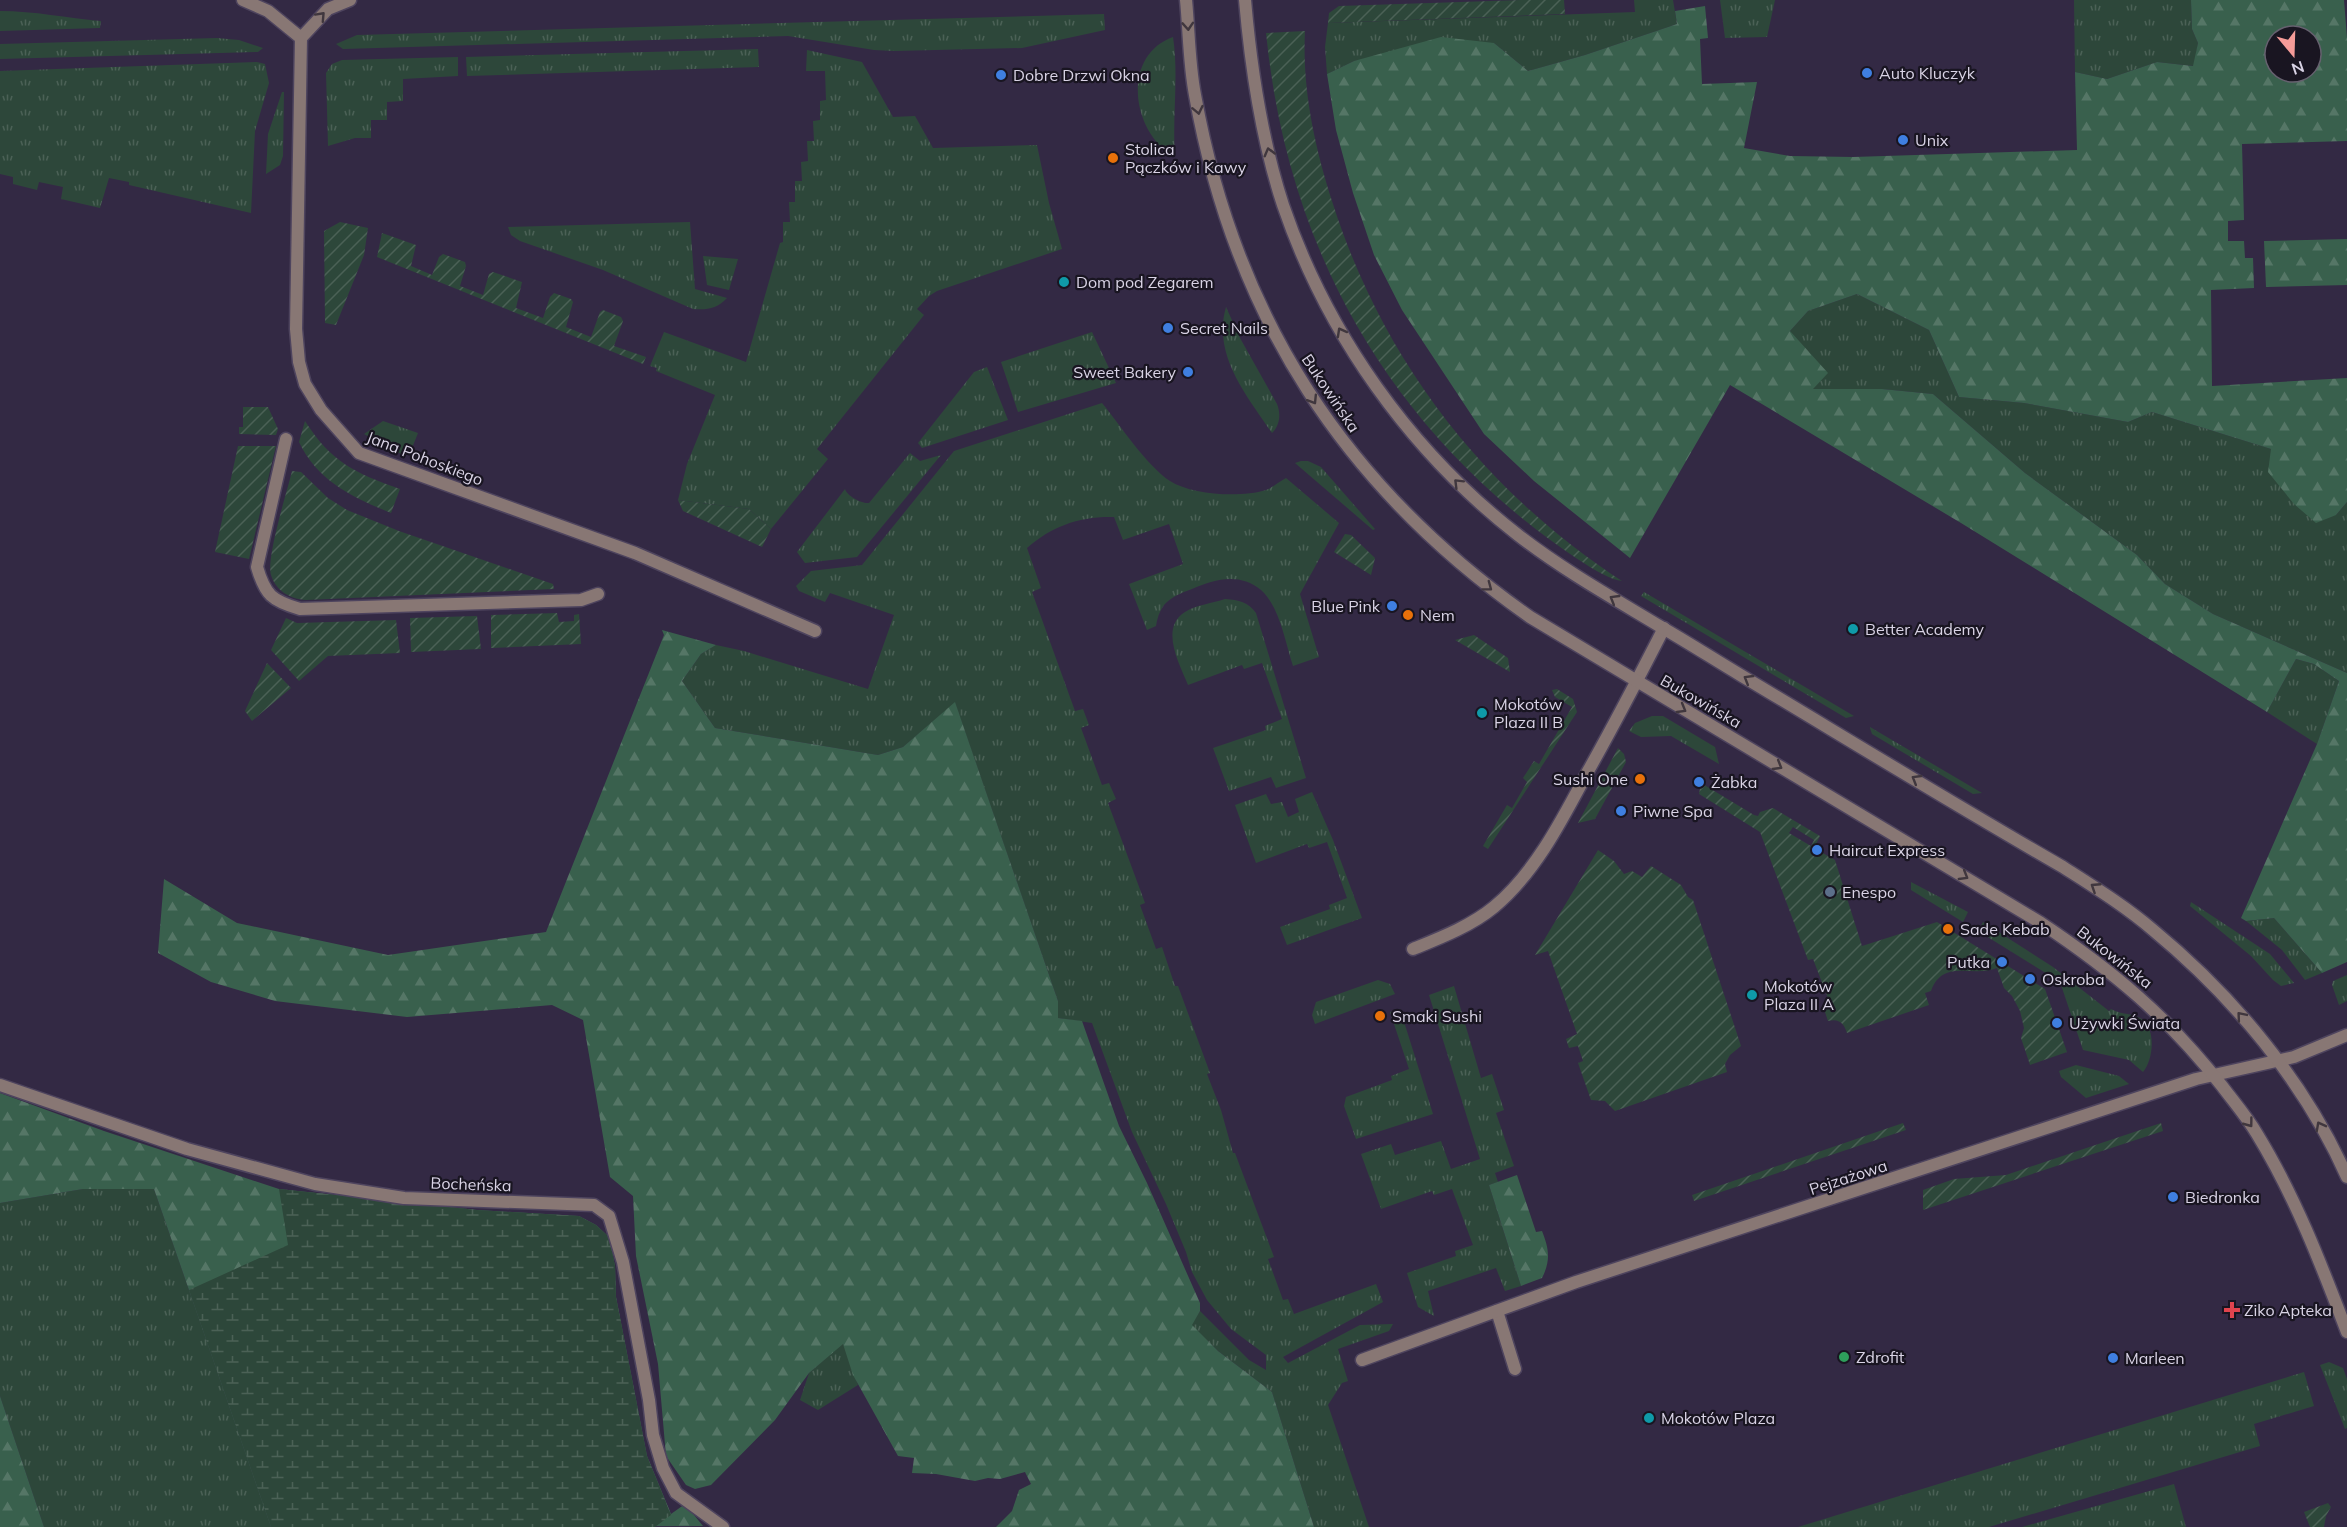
<svg xmlns="http://www.w3.org/2000/svg" width="2347" height="1527" font-family="Mulish,sans-serif">
  <style>
    .grass { fill: url(#grass-tufts) }
    .forest { fill: url(#forest-firs); fill-rule: evenodd }
    .wetland { fill: url(#wetland-marsh) }
    .garden { fill: url(#garden-furrows); fill-rule: evenodd }
    .lines { fill: none; stroke-linecap: round; stroke-linejoin: round }
    .pedestrian-casing { stroke: #4e445e; stroke-width: 15 }
    .minor-casing { stroke: #4e445e; stroke-width: 15 }
    .tertiary-casing { stroke: #4e445e; stroke-width: 15 }
    .pedestrian { stroke: #887774; stroke-width: 12 }
    .minor { stroke: #887774; stroke-width: 12 }
    .tertiary { stroke: #887774; stroke-width: 12 }
    .oneway { stroke: #40373e }
    .shop-dot { fill: #3f7fe0; stroke: #191521; stroke-width: 2 }
    .food-dot { fill: #e8710a; stroke: #191521; stroke-width: 2 }
    .culture-dot { fill: #0f9aa8; stroke: #191521; stroke-width: 2 }
    .service-dot { fill: #5c6f8a; stroke: #191521; stroke-width: 2 }
    .health-dot { fill: #e0444e; stroke: #191521; stroke-width: 2 }
    .leisure-dot { fill: #2e9e5b; stroke: #191521; stroke-width: 2 }
    .labels { text-anchor: middle; dominant-baseline: central; stroke-width: 4.5; stroke-linejoin: round; paint-order: stroke }
    .poi-label { font-size: 16px; fill: #d9d3e5; stroke: #191521; text-anchor: start }
    .street-label { font-size: 16px; fill: #d9d3e5; stroke: #191521 }
  </style>
  <defs>
    <pattern id="grass-tufts" width="24" height="20" patternUnits="userSpaceOnUse" patternTransform="scale(1.5)"><rect width="24" height="20" fill="#2d473a"/><path d="M3 7l-1-3M5 7V3M7 7l1-3M15 17l-1-3M17 17v-4M19 17l1-3" fill="none" stroke="#4b6156"/></pattern>
    <pattern id="forest-firs" width="22" height="20" patternUnits="userSpaceOnUse" patternTransform="scale(1.5)"><rect width="22" height="20" fill="#39604d"/><path d="M5 1l3.5 6h-7zM16 11l3.5 6h-7z" fill="#557666"/></pattern>
    <pattern id="wetland-marsh" width="20" height="14" patternUnits="userSpaceOnUse" patternTransform="scale(1.5)"><rect width="20" height="14" fill="#2d473a"/><path d="M1 5h8M5 5V1M11 12h8M15 12V8" fill="none" stroke="#4b6156"/></pattern>
    <pattern id="garden-furrows" width="10" height="10" patternUnits="userSpaceOnUse" patternTransform="scale(1.5)"><rect width="10" height="10" fill="#2d473a"/><path d="M-1 1l2-2M0 10L10 0M9 11l2-2" fill="none" stroke="#4b6156"/></pattern>
  </defs>
  <rect width="100%" height="100%" fill="#332944"/>
  <!-- grass -->
  <path class="grass" d="M1634,0H1673L1677,24L1585,55L1528,71L1494,43L1354,61L1327,74L1325,47L1328,23L1635,12Z
    M1720,0H1775L1767,37L1725,38Z
    M2074,0H2191L2192,29L2198,43L2194,66L2157,62L2107,79L2075,72Z
    M0,11C34,11 67,18 101,21L100,28L0,31Z
    M1104,14L1105,30L1022,48L894,51L874,50L788,36L343,49L336,44L357,35Z
    M1173,37C1179,76 1172,117 1175,157C1132,134 1120,56 1173,37Z
    M217,38L239,40L263,48L258,52L0,59V44Z
    M758,49L759,67L467,76L466,57Z
    M807,50L862,62L893,117L915,116L933,148L1037,145L1049,203L1062,249L937,291L929,296L917,309L924,315L817,449L828,459L771,529L749,509L678,500L687,464L715,395L656,371L657,368L650,366L664,332L746,362L780,243L783,242V222H790L789,202H795V181H802L801,162L808,161L807,141H814L813,121L820,120V101L826,100L825,71H806Z
    M458,57V76L403,79V101L387,102V120H371V138H355L328,146L326,73L332,64L342,60Z
    M257,62L265,64L269,83L255,131L251,213L129,185V182L109,178L100,208L61,199L63,187L39,182L37,190L13,184V177L0,174V71Z
    M282,92H284L283,156L280,165L266,174L268,134Z
    M690,222L695,289L727,298C717,309 707,310 693,309L603,270L520,241L511,235L508,227Z
    M703,256L738,259L729,290L707,285Z
    M1857,294L1929,330L1959,397L2024,403L2128,422L2152,412L2271,449L2336,515L2347,502V673L2213,614L2165,584L2137,555L2025,473L1933,394L1882,389H1813L1790,331L1808,311Z
    M1226,307L1240,338L1277,404C1281,414 1280,425 1272,433C1247,396 1212,355 1226,307Z
    M1092,332L1116,383L1018,412L1001,362Z
    M987,367L1008,420L922,448L918,443L974,372Z
    M1102,403C1120,425 1147,466 1170,481C1192,495 1240,498 1266,490C1273,487 1279,482 1286,478L1339,523L1300,594L1319,657L1293,666C1285,642 1280,607 1261,590C1240,572 1214,579 1192,589C1181,593 1171,597 1164,605C1159,612 1157,619 1156,626L1147,630L1129,584L1183,564L1169,524L1123,540L1114,517C1080,516 1052,526 1027,548L1041,588L1032,592L1075,711L1083,709L1089,725L1081,728L1102,785L1109,783L1116,799L1108,803L1145,903L1140,905L1156,949L1162,947L1175,986H1178L1210,1073L1207,1074L1221,1110L1233,1153H1235L1274,1257L1268,1259L1283,1300L1288,1299L1294,1314L1376,1284L1383,1302L1283,1357L1288,1363L1360,1325L1393,1324L1389,1331L1338,1349L1348,1381L1342,1383L1328,1405L1369,1527H1314L1272,1392L1218,1351L1191,1325L1200,1311L1249,1360L1266,1370V1355L1231,1329L1207,1300L1192,1272L1186,1252L1166,1204L1132,1132L1092,1023L1058,1018V1001L955,703L903,747L878,755L715,728L682,681L701,654L716,645L744,651L868,689L894,615L830,593L825,602L799,591L796,586L811,571L862,565L954,451Z
    M383,421L418,433L410,453L403,455L364,434Z
    M910,453L920,461L941,455L857,557L805,563L797,552L845,489C847,496 862,504 869,503Z
    M1301,461H1308L1321,467L1375,529L1373,530L1295,463Z
    M1644,592L1854,716L1846,718L1641,596Z
    M1225,599C1239,600 1248,602 1256,613L1306,778L1276,788L1271,777L1229,791L1213,748L1266,730L1265,726L1282,719L1262,663L1244,669L1242,665L1188,685C1180,665 1159,628 1185,612C1196,605 1213,603 1225,599Z
    M2296,659L2314,664L2339,681L2317,744L2267,712Z
    M1652,716H1663L1715,747L1719,764L1671,736L1641,737L1629,731L1635,723Z
    M1870,728V727L1982,793L1973,794L1872,734Z
    M1312,792L1333,840L1362,918L1287,945L1280,927L1330,909L1329,905L1347,898L1327,842L1309,848L1307,844L1256,863L1235,805L1266,794L1271,804L1282,802L1288,817L1299,812L1295,799Z
    M1911,882L1968,912L1963,922L1911,890Z
    M2191,902L2270,954L2294,983L2281,986L2273,980L2251,956L2190,906Z
    M2274,918L2322,973L2305,980L2282,950L2246,921Z
    M1983,922L2053,967L2109,1011L2111,1009C2119,1014 2129,1013 2138,1017C2157,1025 2154,1059 2143,1072L2129,1060L2083,1050L2060,982L1978,931Z
    M2347,975V1001L2339,1005L2332,985L2333,981Z
    M1378,980L1390,984L1395,994L1315,1024L1312,1015L1316,1002Z
    M1454,986L1481,1078L1492,1074L1504,1110L1496,1113L1514,1166L1495,1173L1498,1182L1489,1185L1521,1286L1505,1291L1496,1268L1428,1291L1434,1316L1418,1307L1407,1273L1456,1256L1455,1251L1473,1245L1452,1189L1434,1195L1432,1191L1381,1209L1361,1154L1391,1144L1395,1155L1441,1141L1451,1169L1480,1159L1429,995Z
    M1400,1009L1433,1114L1356,1139L1344,1106L1346,1097L1392,1080L1391,1076L1409,1069L1390,1012Z
    M2076,1065L2119,1076L2129,1084L2086,1098L2061,1077L2059,1071Z
    M83,1189H154L271,1527H44L0,1396V1203Z
    M843,1343L858,1385L818,1410L800,1400L809,1373Z
    M2329,1362L2343,1368L2347,1379V1428L2345,1429L2320,1365Z
    M2304,1372L2314,1406L2254,1424L2260,1446L1989,1527H1798Z
    M2174,1484L2186,1527H2022Z"/>
  <!-- forest -->
  <path class="forest" d="M2191,0H2344L2347,38V141L2242,144L2244,220L2228,221V241H2244L2245,258H2253L2254,288L2211,290L2212,386L2347,378V502L2336,515L2316,523L2294,504L2268,472L2271,449L2152,412L2128,422L2024,403L1959,397L1929,330L1857,294L1808,311L1790,331L1828,373L1813,389H1882L1933,394L2025,473L2137,555L2165,584L2213,614L2347,673V962L2322,973L2274,918L2246,921L2241,918L2317,744L2339,681L2314,664L2296,659L2267,712L1961,523L1730,385L1630,558L1534,481L1484,434L1402,310L1374,255L1353,193L1336,130L1327,74L1354,61L1441,37L1494,43L1528,71L1585,55L1677,24L1675,11L1705,6L1708,38L1700,39L1702,84L1757,82L1744,148L1790,156L1853,157L2077,150L2075,72L2107,79L2157,62L2193,66L2198,43L2192,29ZM2275,36H2311V72H2275Z
    M2347,239V285L2266,287L2264,241Z
    M662,630L716,645L701,654L682,681L715,728L878,755L903,747L955,702L1058,1001V1018L1082,1021L1119,1126L1147,1183L1200,1303V1311L1192,1325L1218,1351L1272,1392L1314,1527H996L1012,1511L1019,1490L1031,1484L1025,1472L1000,1479L988,1478L975,1481L936,1474L912,1473L914,1458L898,1456L853,1375L843,1344L809,1373L775,1420L711,1485L695,1489L686,1485L666,1456L658,1364L636,1256L633,1196L610,1177L583,1020L552,1005L407,1017L275,1001L211,982L158,953L164,879L237,923L388,955L546,932L664,635Z
    M0,1093L104,1131L279,1189L477,1210L579,1216L596,1225L609,1237L615,1266L616,1297L647,1456L671,1514L685,1504L703,1526L271,1527L154,1189H83L0,1203Z
    M1517,1175L1536,1232L1542,1231C1549,1249 1551,1260 1542,1278L1521,1286L1489,1185Z
    M0,1396L44,1527H0Z"/>
  <!-- wetland -->
  <path class="wetland" d="M279,1189L477,1210L579,1216L596,1225L609,1237L615,1266L616,1297L647,1456L671,1515L655,1527H271L189,1290L288,1245Z"/>
  <!-- garden -->
  <path class="garden" d="M1521,0H1564L1565,14L1328,23L1329,13L1339,6Z
    M1305,31C1302,90 1315,148 1333,204C1383,361 1484,491 1622,581C1603,580 1550,540 1533,527C1374,402 1286,234 1266,33Z
    M340,222L368,228L364,255L336,325L325,323L324,231Z
    M382,233L416,245L411,266L432,275L439,257L443,254L465,262L466,266L460,286L483,295L489,274L493,272L522,282L516,308L543,318L550,297L554,293L571,299L573,302L566,327L591,337L600,312L603,310L621,317L623,321L614,346L646,357L643,364L377,257Z
    M243,407H268L278,429L276,435L239,434V427H243Z
    M305,421C331,462 355,473 400,489L391,513C354,498 317,481 299,442Z
    M238,446H276L249,559L215,552Z
    M292,471L301,472L328,498L347,510L399,531L553,584L554,589L306,600C290,599 276,591 271,575C266,558 287,492 292,471Z
    M678,500L749,509L771,529L762,547L683,511Z
    M1345,534L1351,535L1375,558L1371,575L1334,552Z
    M557,613L559,622L574,621V615L579,614L581,644L491,648V615Z
    M477,616L481,649L411,652L410,618Z
    M286,618L297,623L396,620L400,653L328,656L299,681L271,650Z
    M1474,635L1508,658L1510,672L1455,640Z
    M267,663L291,688L252,721L245,711Z
    M1557,689L1573,699L1577,712L1488,849L1483,846L1507,805L1512,808L1527,782L1523,778L1534,761L1539,764L1572,707L1555,697L1552,690Z
    M1618,748L1624,754L1626,762L1595,819L1578,823Z
    M1701,783L1754,815L1758,816L1760,812L1773,808L1820,836L1814,848L1835,860L1862,946L1937,922L2045,989L2067,1052L2030,1065L2021,1038L2024,1028L2020,1011L2012,996L2004,988L1997,968C1973,978 1943,958 1931,991L1925,993L1929,1005L1847,1033C1844,1023 1839,1018 1828,1021L1824,1009L1831,1006L1813,959L1808,960L1760,832L1699,794ZM1793,827L1814,840L1811,846L1789,833Z
    M1598,850L1614,861L1624,874L1632,871L1642,877L1651,866L1681,885L1688,897L1693,900L1741,1046L1730,1055L1725,1064L1727,1072L1615,1111L1605,1101L1591,1100L1578,1063L1583,1061L1578,1046L1569,1048L1566,1039L1577,1034L1548,951L1535,955Z
    M1903,1123L1906,1130L1694,1201L1692,1195Z
    M2161,1123L2163,1131L1923,1210V1190L1954,1179L2006,1175Z
    M2328,1503L2331,1507L2326,1516L2324,1527H2310L2304,1512Z"/>
  <g class="lines">
    <!-- pedestrian casing -->
    <g class="pedestrian-casing">
      <path id="pedestrian" d="M286,439L257,567C265,595 272,601 300,609L581,600L598,594
        M1497,1311L1515,1369"/>
    </g>
    <!-- minor casing -->
    <g class="minor-casing">
      <path id="minor" d="M243,0L268,11L301,38L328,9L350,0
        M301,38L296,329L299,362L305,384L321,410L359,453L635,553L815,631
        M1413,949C1440,938 1471,926 1494,907C1535,873 1562,820 1587,773C1614,725 1639,677 1664,628
        M0,1085L187,1149L315,1184L404,1198L594,1205L609,1216L623,1262L649,1400L653,1435L663,1468L676,1493L723,1527
        M1362,1360L1576,1282L2196,1079L2294,1057L2347,1035"/>
    </g>
    <!-- tertiary casing -->
    <g class="tertiary-casing">
      <path id="tertiary" d="M1186,0C1189,31 1189,64 1195,95C1235,318 1345,487 1530,617L2041,923C2113,971 2168,1017 2222,1086C2234,1102 2247,1117 2257,1134C2295,1196 2321,1264 2347,1332
        M1245,0C1251,69 1261,138 1283,205C1327,334 1410,451 1518,535C1563,570 1613,598 1661,627C1689,643 1715,660 1742,676C1849,740 1955,805 2063,867C2094,887 2125,906 2153,930C2233,996 2305,1082 2347,1177"/>
    </g>
    <!-- pedestrian -->
    <use href="#pedestrian" class="pedestrian"/>
    <!-- minor -->
    <use href="#minor" class="minor"/>
    <!-- tertiary -->
    <use href="#tertiary" class="tertiary"/>
  </g>
  <!-- one-way arrows -->
  <defs><path id="oneway-chevron" d="M-2-3.5L2.5 0L-2 3.5" fill="none" stroke-width="1.6" stroke-linecap="round" stroke-linejoin="round" transform="scale(1.5)"/></defs>
  <g class="oneway">
    <use href="#oneway-chevron" transform="translate(321 16) rotate(-47)"/>
    <use href="#oneway-chevron" transform="translate(1188 26) rotate(86)"/>
    <use href="#oneway-chevron" transform="translate(1198 110) rotate(78)"/>
    <use href="#oneway-chevron" transform="translate(1269 152) rotate(-105)"/>
    <use href="#oneway-chevron" transform="translate(1341 332) rotate(-119)"/>
    <use href="#oneway-chevron" transform="translate(1313 400) rotate(58)"/>
    <use href="#oneway-chevron" transform="translate(1458 483) rotate(-135)"/>
    <use href="#oneway-chevron" transform="translate(1488 587) rotate(37)"/>
    <use href="#oneway-chevron" transform="translate(1614 599) rotate(-149)"/>
    <use href="#oneway-chevron" transform="translate(1748 679) rotate(-149)"/>
    <use href="#oneway-chevron" transform="translate(1682 709) rotate(30)"/>
    <use href="#oneway-chevron" transform="translate(1778 766) rotate(31)"/>
    <use href="#oneway-chevron" transform="translate(1916 779) rotate(-149)"/>
    <use href="#oneway-chevron" transform="translate(1964 876) rotate(31)"/>
    <use href="#oneway-chevron" transform="translate(2095 887) rotate(-147)"/>
    <use href="#oneway-chevron" transform="translate(2241 1016) rotate(-130)"/>
    <use href="#oneway-chevron" transform="translate(2249 1123) rotate(53)"/>
    <use href="#oneway-chevron" transform="translate(2320 1126) rotate(-118)"/>
  </g>
  <!-- markers -->
  <g class="shop-dot">
    <circle cx="1867" cy="73" r="6"/>
    <circle cx="1001" cy="75" r="6"/>
    <circle cx="1903" cy="140" r="6"/>
    <circle cx="1168" cy="328" r="6"/>
    <circle cx="1188" cy="372" r="6"/>
    <circle cx="1392" cy="606" r="6"/>
    <circle cx="1699" cy="782" r="6"/>
    <circle cx="1621" cy="811" r="6"/>
    <circle cx="1817" cy="850" r="6"/>
    <circle cx="2002" cy="962" r="6"/>
    <circle cx="2030" cy="979" r="6"/>
    <circle cx="2057" cy="1023" r="6"/>
    <circle cx="2173" cy="1197" r="6"/>
    <circle cx="2113" cy="1358" r="6"/>
  </g>
  <g class="food-dot">
    <circle cx="1113" cy="158" r="6"/>
    <circle cx="1408" cy="615" r="6"/>
    <circle cx="1640" cy="779" r="6"/>
    <circle cx="1948" cy="929" r="6"/>
    <circle cx="1380" cy="1016" r="6"/>
  </g>
  <g class="culture-dot">
    <circle cx="1064" cy="282" r="6"/>
    <circle cx="1853" cy="629" r="6"/>
    <circle cx="1482" cy="713" r="6"/>
    <circle cx="1752" cy="995" r="6"/>
    <circle cx="1649" cy="1418" r="6"/>
  </g>
  <circle class="service-dot" cx="1830" cy="892" r="6"/>
  <path class="health-dot" d="M2229 1301h6v6h6v6h-6v6h-6v-6h-6v-6h6z"/>
  <circle class="leisure-dot" cx="1844" cy="1357" r="6"/>
  <g class="labels">
    <!-- poi labels -->
    <g class="poi-label">
      <text x="1879" y="73">Auto Kluczyk</text>
      <text x="1013" y="75">Dobre Drzwi Okna</text>
      <text x="1915" y="140">Unix</text>
      <text x="1125" y="149">Stolica<tspan x="1125" dy="18">Pączków i Kawy</tspan></text>
      <text x="1076" y="282">Dom pod Zegarem</text>
      <text x="1180" y="328">Secret Nails</text>
      <text x="1176" y="372" text-anchor="end">Sweet Bakery</text>
      <text x="1380" y="606" text-anchor="end">Blue Pink</text>
      <text x="1420" y="615">Nem</text>
      <text x="1865" y="629">Better Academy</text>
      <text x="1494" y="704">Mokotów<tspan x="1494" dy="18">Plaza II B</tspan></text>
      <text x="1628" y="779" text-anchor="end">Sushi One</text>
      <text x="1711" y="782">Żabka</text>
      <text x="1633" y="811">Piwne Spa</text>
      <text x="1829" y="850">Haircut Express</text>
      <text x="1842" y="892">Enespo</text>
      <text x="1960" y="929">Sade Kebab</text>
      <text x="1990" y="962" text-anchor="end">Putka</text>
      <text x="2042" y="979">Oskroba</text>
      <text x="1764" y="986">Mokotów<tspan x="1764" dy="18">Plaza II A</tspan></text>
      <text x="1392" y="1016">Smaki Sushi</text>
      <text x="2069" y="1023">Używki Świata</text>
      <text x="2185" y="1197">Biedronka</text>
      <text x="2244" y="1310">Ziko Apteka</text>
      <text x="1856" y="1357">Zdrofit</text>
      <text x="2125" y="1358">Marleen</text>
      <text x="1661" y="1418">Mokotów Plaza</text>
    </g>
    <!-- street labels -->
    <g class="street-label">
      <text transform="translate(1331 393) rotate(56)">Bukowińska</text>
      <text transform="translate(425 458) rotate(21)">Jana Pohoskiego</text>
      <text transform="translate(1701 701) rotate(30)">Bukowińska</text>
      <text transform="translate(2115 957) rotate(38)">Bukowińska</text>
      <text transform="translate(1848 1177) rotate(-18)">Pejzażowa</text>
      <text transform="translate(471 1184) rotate(2)">Bocheńska</text>
    </g>
  </g>
  <!-- north arrow -->
  <g transform="translate(2293 54) rotate(161)"><circle r="28" fill="#191521" stroke="#66616f" stroke-width="1.5"/>
  <path d="M0-4.5L10 22L0 15L-10 22Z" fill="#f59b98"/>
  <text y="-9" font-size="16" font-weight="bold" text-anchor="middle" fill="#d9d3e5">N</text>
  </g>
</svg>
